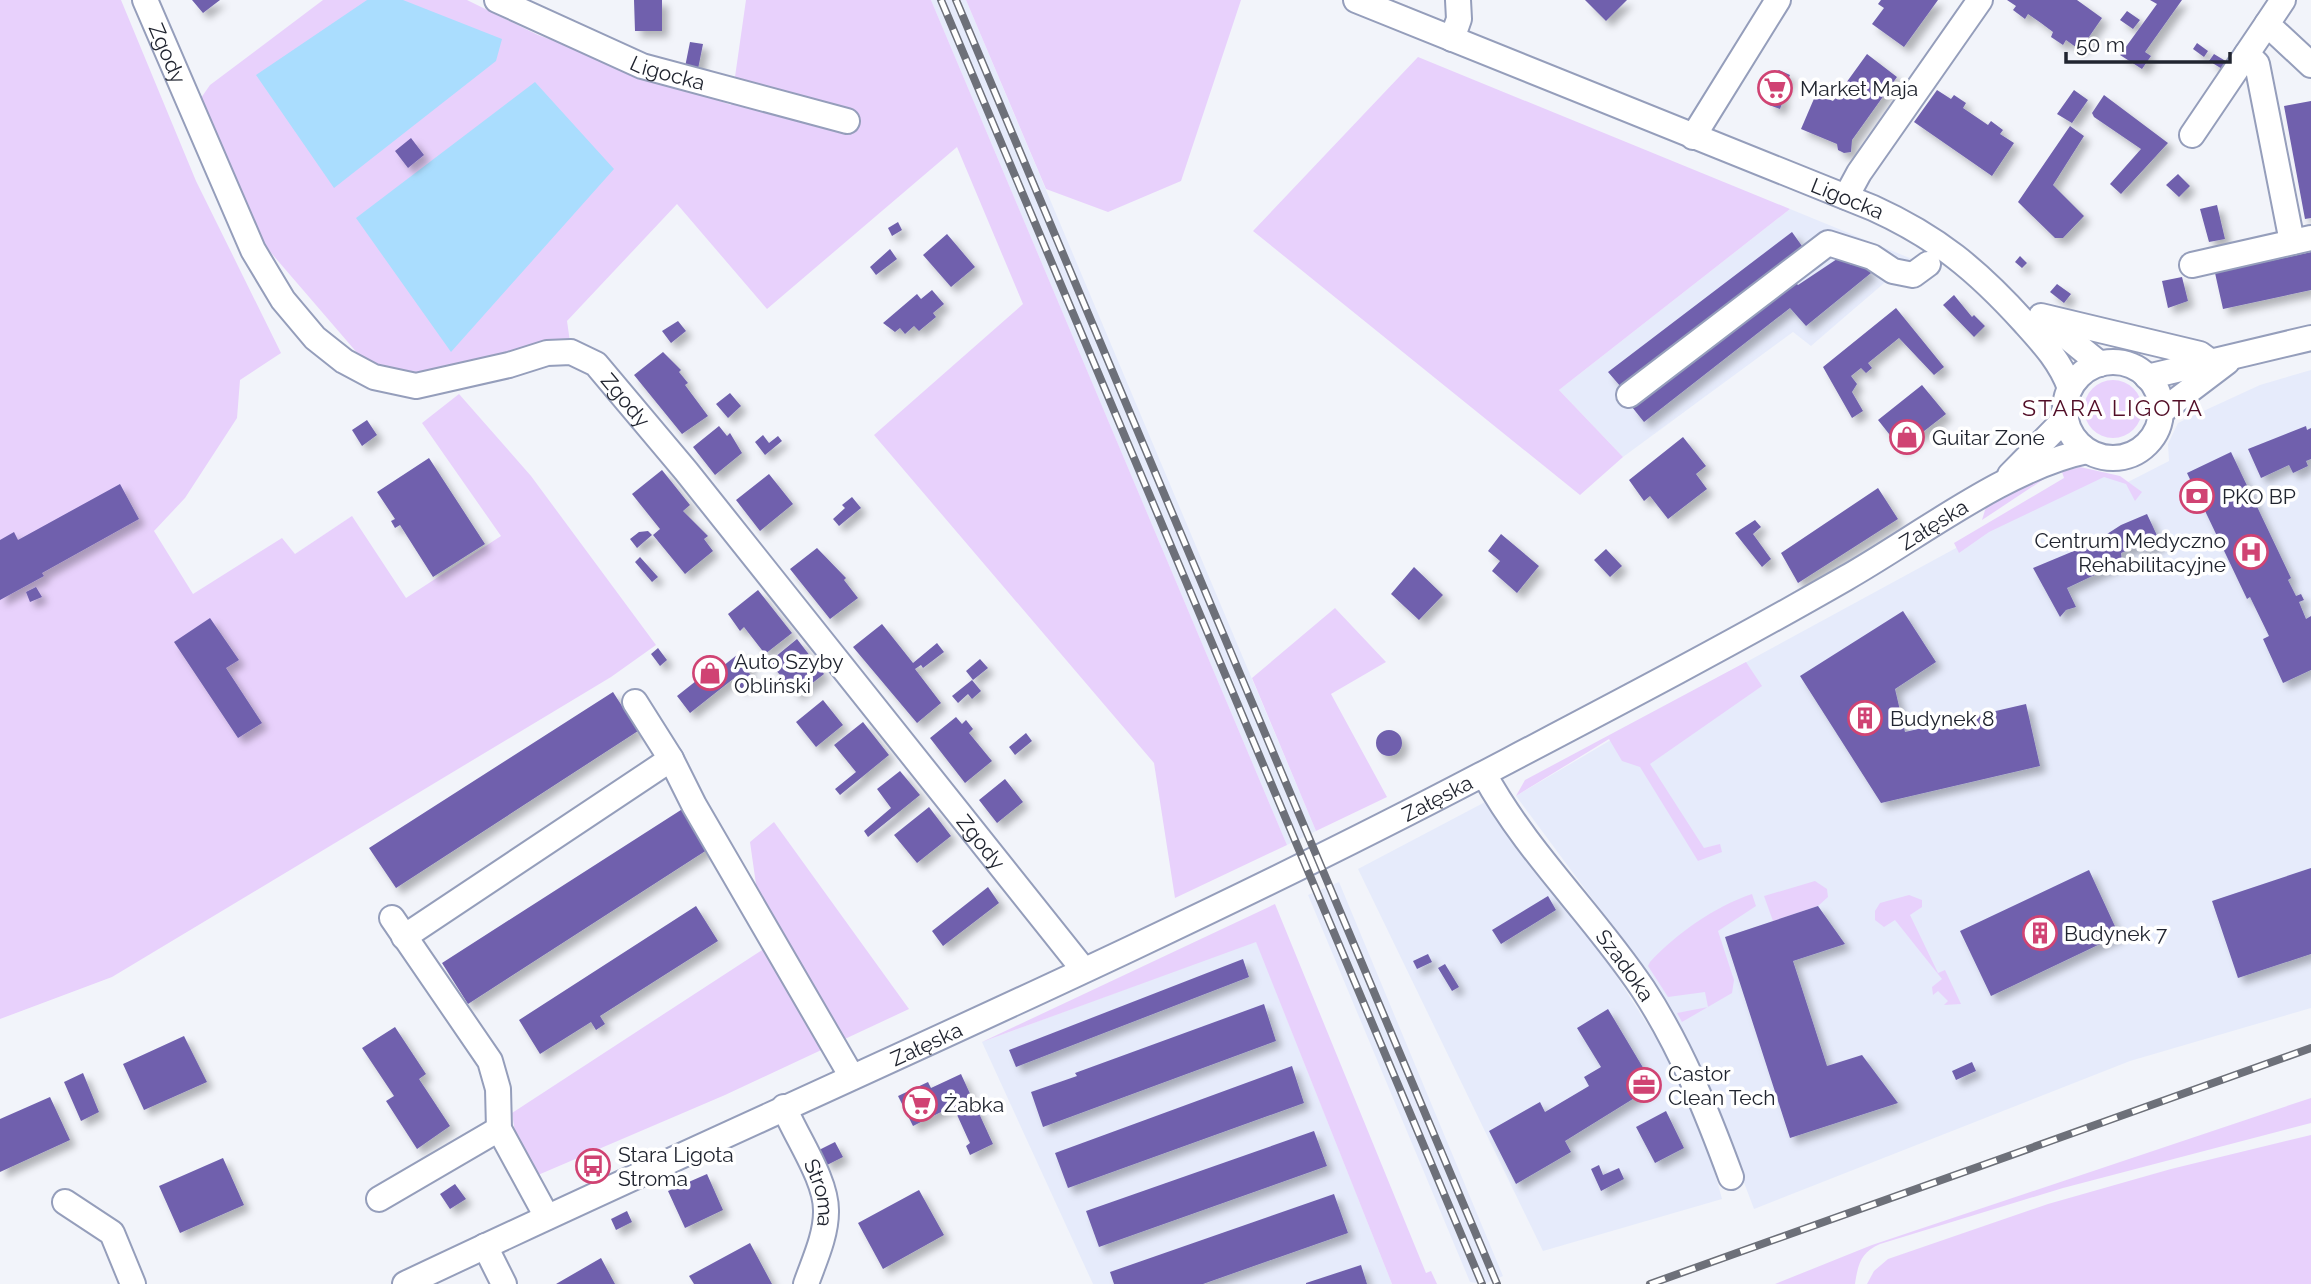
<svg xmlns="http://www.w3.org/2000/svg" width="2311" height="1284" font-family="Raleway,sans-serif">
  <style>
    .built { fill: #e6ebfb }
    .green { fill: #e8d1fc }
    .water { fill: #aaddfe }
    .building { fill: #6f61ad; filter: url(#shadow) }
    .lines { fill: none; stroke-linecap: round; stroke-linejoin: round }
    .minor-casing { stroke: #959ebb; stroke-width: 28 }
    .minor { stroke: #fff; stroke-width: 24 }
    .rail-casing { stroke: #6d7079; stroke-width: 8 }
    .rail { stroke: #fff; stroke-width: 5; stroke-dasharray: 16; stroke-linecap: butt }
    .labels { text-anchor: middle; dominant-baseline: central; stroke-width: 7; stroke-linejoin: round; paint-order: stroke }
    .street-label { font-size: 21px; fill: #212530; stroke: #fff }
    .poi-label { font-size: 21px; fill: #212530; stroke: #fff; text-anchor: start }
    .neighbourhood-label { font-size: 23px; letter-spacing: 2px; fill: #520e27; stroke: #fff }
  </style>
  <defs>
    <filter id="shadow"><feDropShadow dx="6" dy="6" stdDeviation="3.5" flood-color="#0004"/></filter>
  </defs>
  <rect width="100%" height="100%" fill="#f2f4fa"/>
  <!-- built -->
  <path class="built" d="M931,0H966L1316,831L1287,845Z
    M1790,209L1912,259L1811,346L1793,332L1623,457L1559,390Z
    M2311,370V1008L2130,1061L1754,1209L1713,1101L1679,1034L1605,916L1516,796L1704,685L2094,473L2128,482L2169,461L2168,444L2178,423L2184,420L2260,385Z
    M1487,801L1596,944L1665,1052L1703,1129L1722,1199L1543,1251L1358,869Z
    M1339,882L1503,1276L1484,1284L1470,1282L1308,895Z
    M1256,941L1392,1284H1093L982,1042Z"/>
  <!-- green -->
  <path class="green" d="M0,0H121L196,181L281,353L240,380L237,418L185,498L154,531L193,594L282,538L295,554L352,516L406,598L501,536L422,423L459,394L531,476L656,645L611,677L112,977L0,1019Z
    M323,0H467L538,35L731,105L746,0H931L1287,845L1175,898L1154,763L874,435L1023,304L957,147L767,309L677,204L567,321L570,342L423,376L365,362L260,240L201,98L210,85Z
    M966,0H1241L1181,181L1108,212L1046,189Z
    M1418,57L1790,209L1559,390L1623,457L1580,495L1253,231Z
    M2084 409a29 29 0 1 1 58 0a29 29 0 1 1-58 0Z
    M2080,467L2120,476L2142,492L2135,501L2126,484L2104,477L1989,532L1959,553L1954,543L2064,478L2062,472Z
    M2044,474V479L1982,520L1986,507Z
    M1335,608L1386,662L1331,694L1387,797L1316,831L1252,678Z
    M1746,662L1762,686L1650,764L1704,848L1720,844L1722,852L1698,861L1640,767L1622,761L1609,739L1516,796L1525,780Z
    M774,822L909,1009L725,1095L538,1175L516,1139L512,1113L765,948L750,842Z
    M1815,881L1827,889L1828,897L1818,906L1773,921L1764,896Z
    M1752,894L1756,906L1718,931L1734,980L1732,993L1682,1022L1677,1013L1708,1007L1705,992L1668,997L1648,966L1650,962C1677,933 1714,907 1752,894Z
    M1909,895L1922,900V907L1910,915L1938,973L1945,970L1961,1004L1944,1005L1948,1001L1938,991L1933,995L1932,987L1942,979L1895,920L1884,927L1875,920V911L1880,903Z
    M1275,904L1426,1273L1431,1271L1437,1284H1392L1256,942L982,1042Z
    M2311,1098V1123L2063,1188L1880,1244C1861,1252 1858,1264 1855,1284H1775L1872,1245Z
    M2311,1135V1284H1867L1874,1271L1888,1259L2048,1204L2171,1169Z"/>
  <!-- water -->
  <path class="water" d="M367,0H403L502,39L496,61L334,188L256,75Z
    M535,82L614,169L451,352L356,218Z"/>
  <!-- building -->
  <path class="building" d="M192,0H220L203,13Z
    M634,0H662V31H635Z
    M1585,0H1627L1606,21Z
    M1881,0H1938L1904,47L1872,24L1884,8L1878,4Z
    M2007,0H2077L2102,18L2080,50L2066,40L2063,45L2051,37L2053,32L2041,23L2028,14L2025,19L2013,10L2016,6Z
    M2150,0H2182L2145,52L2151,56L2142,69L2120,55L2157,4Z
    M2127,11L2140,20L2133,29L2120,20Z
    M690,42L703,44L698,69L685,67Z
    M2197,43L2208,51L2204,57L2193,49Z
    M1867,54L1897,77L1852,140L1851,152L1844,153L1838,150L1837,144L1801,129L1816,94L1833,101Z
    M2214,54L2229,63L2224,70L2209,61Z
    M1779,70L1790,75L1781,97L1784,98L1780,109L1769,105V97L1765,95L1774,73Z
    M1937,90L1951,99L1954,95L1966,103L1963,108L1988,125L1991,121L2003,130L2000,134L2014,143L1992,176L1914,122Z
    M2074,90L2088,100L2072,123L2057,114Z
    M2104,95L2168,143L2121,194L2110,184L2141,149L2094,117L2092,113Z
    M2311,101V218L2305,219L2284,106Z
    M2070,126L2084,136L2053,185L2084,216L2063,238H2055L2018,202Z
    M411,138L424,155L408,168L395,151Z
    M2178,174L2190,186L2179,197L2166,185Z
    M2217,205L2225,239L2209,242L2200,209Z
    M898,222L902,230L892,236L888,228Z
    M1792,232L1802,246L1621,387L1608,372Z
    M947,234L975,267L951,287L923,255Z
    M890,249L897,259L876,275L870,267Z
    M2311,252V290L2223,309L2215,273Z
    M1843,255L1851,265L1860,258L1871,273L1806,326L1790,308L1644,422L1632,407L1795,282L1798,285Z
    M2020,256L2027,263L2022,268L2015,262Z
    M2182,277L2188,301L2168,308L2162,281Z
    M2057,284L2071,294L2064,303L2050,292Z
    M932,290L944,304L933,313L936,317L919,331L914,326L905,334L900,328L895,332L883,323L917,294L921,299Z
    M1954,295L1972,317L1974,315L1985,326L1974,337L1943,305Z
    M1896,308L1944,367L1934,375L1899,338L1868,363L1872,368L1866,373L1861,368L1851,376L1857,384L1852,392L1863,411L1852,418L1823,367Z
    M678,321L686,331L671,343L662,331Z
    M663,352L681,370L679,372L688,383L685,385L708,416L682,434L634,375Z
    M1922,385L1946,414L1901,449L1878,420Z
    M730,393L741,406L728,418L716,404Z
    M367,420L377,435L362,446L352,430Z
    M719,426L727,436L730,433L742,453L715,475L693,447Z
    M2306,426L2307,430L2311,428V459L2306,461L2308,466L2293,473L2289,465L2261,478L2248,449Z
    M763,435L769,443L778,436L782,441L765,455L755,442Z
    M1683,437L1706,466L1696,474L1707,489L1668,519L1650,496L1644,501L1629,480Z
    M2231,452L2291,578L2288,580L2296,596L2301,594L2304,600L2299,602L2306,619L2311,616V670L2283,683L2263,639L2269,636L2250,597L2247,599L2187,473Z
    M429,458L485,544L433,577L400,525L395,528L391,521L395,519L377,492Z
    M662,470L690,505L683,511L708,536L704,539L713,551L685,574L653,535L660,529L632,494Z
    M769,474L793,504L760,531L736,500Z
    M120,484L139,519L42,573L44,576L0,600V540L14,532L18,540Z
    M1878,488L1898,519L1798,583L1781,553Z
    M852,497L861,508L839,526L833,519L845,508L842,505Z
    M2147,514L2161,544L2146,551L2137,546L2121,553L2122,562L2067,588L2076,607L2066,610L2060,617L2033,568L2093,543L2121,525Z
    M1755,520L1761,527L1753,534L1771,559L1762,567L1735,533Z
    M648,531L652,535L637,548L630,539L639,532Z
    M1501,534L1539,566L1517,593L1492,571L1500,561L1488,551Z
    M817,548L846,578L844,580L858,598L830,619L790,569Z
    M1606,549L1622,566L1610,577L1594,560Z
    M640,557L658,577L652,582L635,562Z
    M1414,567L1443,595L1419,620L1391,594Z
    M36,587L42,597L30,602L26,592Z
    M758,590L792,633L765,654L744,627L740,631L728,614Z
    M1903,611L1936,662L1895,689L1905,732L2026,704L2040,766L1881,803L1800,676Z
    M210,618L239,660L226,668L262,723L238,738L174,642Z
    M882,624L913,663L937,643L944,652L923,668L921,665L915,669L941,703L917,723L853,647Z
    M797,639L824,674L797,695L769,662Z
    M658,648L667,660L660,666L651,654Z
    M742,651L753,664L746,669L754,679L741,689L733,679L690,713L677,696L720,662L723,666Z
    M980,659L988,668L973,680L966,671Z
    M972,680L981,691L972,699L968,694L958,703L952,696Z
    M613,692L638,731L396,888L369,848Z
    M823,700L843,725L816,747L796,722Z
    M956,717L962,724L966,720L973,729L969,733L992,761L965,783L930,738Z
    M863,722L889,755L840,795L835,789L856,772L834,745Z
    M1376 743a13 13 0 1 1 26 0a13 13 0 1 1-26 0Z
    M1026,733L1032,741L1015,755L1009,747Z
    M900,771L920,795L868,837L864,831L891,808L877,789Z
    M1005,779L1023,802L997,823L979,800Z
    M929,807L951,836L917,863L894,835Z
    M684,808L710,848L468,1004L442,963Z
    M2311,868V954L2238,978L2212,901Z
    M2089,870L2119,935L1991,996L1960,931Z
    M988,887L999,903L943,946L932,931Z
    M1548,896L1556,910L1501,944L1492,930Z
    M696,906L718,941L600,1016L605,1024L596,1030L591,1022L540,1054L519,1020Z
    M1818,906L1845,944L1793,961L1827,1066L1862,1055L1898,1103L1790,1138L1725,937Z
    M1428,954L1432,962L1417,969L1413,961Z
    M1243,959L1249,977L1016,1067L1009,1050Z
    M1445,964L1459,987L1452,991L1438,968Z
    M1264,1004L1276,1041L1043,1127L1031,1092L1077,1076L1075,1073Z
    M1608,1009L1651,1081L1649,1089L1565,1141L1571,1152L1516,1184L1489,1131L1540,1102L1545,1112L1589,1086L1584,1077L1601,1067L1577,1028Z
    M395,1027L426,1074L419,1079L450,1126L417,1149L386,1101L394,1096L362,1048Z
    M184,1036L207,1082L144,1110L123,1064Z
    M1972,1062L1976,1071L1956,1080L1952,1071Z
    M1292,1066L1304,1103L1068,1188L1055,1153Z
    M83,1073L99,1112L81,1121L64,1082Z
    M961,1074L993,1144L970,1155L966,1146L970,1143L968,1139L953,1106L913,1126L898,1096L928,1082L931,1088Z
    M50,1097L70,1140L0,1172V1119Z
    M1666,1111L1684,1148L1655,1163L1636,1127Z
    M1314,1131L1327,1166L1099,1247L1086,1211Z
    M835,1142L843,1157L827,1165L819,1150Z
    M223,1158L244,1205L180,1233L159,1186Z
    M1599,1165L1603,1175L1619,1168L1624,1179L1601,1191L1591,1169Z
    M707,1174L723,1210L685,1228L668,1191Z
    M455,1184L466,1199L450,1209L440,1194Z
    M919,1190L944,1235L883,1269L858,1223Z
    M1334,1194L1348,1233L1203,1284H1114L1110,1272Z
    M627,1211L632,1222L616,1230L611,1219Z
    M750,1243L772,1284H694L689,1276Z
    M601,1258L615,1284H556Z
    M1361,1265L1367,1284H1306V1283Z"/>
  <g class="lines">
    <!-- minor casing -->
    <g class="minor-casing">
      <g id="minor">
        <path id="s1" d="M145,0L253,250L283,300L315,338L344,361L374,377L416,386L509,365L547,353L571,352L596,364L686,471L1083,969"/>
        <path id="s2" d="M497,0L642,66L847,121"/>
        <path id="s3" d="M1356,0L1873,208C1937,237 1977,270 2024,322C2043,343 2060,361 2070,388"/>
        <path d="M2283,0L2267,24L2311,65"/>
        <path d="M1452,39L1459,19L1458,0"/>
        <path d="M2247,54L2257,64L2292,242"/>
        <path d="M2192,135L2267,24"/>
        <path d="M1693,137L1778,0"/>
        <path d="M1846,197L1859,173L1980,0"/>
        <path d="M2192,265L2311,238"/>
        <path d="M2041,316L2200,354L2211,362"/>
        <path d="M2046,320L2100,364"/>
        <circle cx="2113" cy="410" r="48"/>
        <path d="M2147,377L2311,338"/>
        <path d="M1629,395L1828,243L1872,257L1893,271L1913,275L1928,264"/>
        <path d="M2161,412L2227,362"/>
        <path d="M2010,475L2066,418"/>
        <path d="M635,702L671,759L694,805L852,1077"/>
        <path id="s4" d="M1484,774C1527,853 1593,914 1643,989C1681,1047 1707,1112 1731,1177"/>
        <path d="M392,918L490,1061L498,1089L499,1129L547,1217"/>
        <path d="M404,937L671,759"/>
        <path id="s5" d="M784,1107C796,1137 827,1180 826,1212C826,1236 814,1261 806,1284"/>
        <path d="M379,1199L499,1129"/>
        <path d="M65,1202L112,1233L133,1284"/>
        <path d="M485,1246L504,1284"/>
        <path id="s6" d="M405,1284C763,1114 1130,959 1481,775C1603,711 1726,647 1846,578C1918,537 2008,467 2087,451"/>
      </g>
    </g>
    <!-- minor -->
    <use href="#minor" class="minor"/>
    <!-- rail casing -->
    <g class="rail-casing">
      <path id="rail" d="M941,0L1482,1284
        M956,0L1497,1284
        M1650,1284L2311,1048"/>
    </g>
    <!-- rail -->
    <use href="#rail" class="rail"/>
  </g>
  <!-- icons -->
  <defs>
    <g id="supermarket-ring" transform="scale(1.75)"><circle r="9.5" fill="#fff" stroke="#d04373" stroke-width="1.5"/><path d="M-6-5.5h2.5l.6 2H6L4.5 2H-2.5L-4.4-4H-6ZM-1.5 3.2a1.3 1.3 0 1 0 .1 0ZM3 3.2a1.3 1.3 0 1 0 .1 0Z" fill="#d04373"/></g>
    <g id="shop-ring" transform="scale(1.75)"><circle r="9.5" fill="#fff" stroke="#d04373" stroke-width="1.5"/><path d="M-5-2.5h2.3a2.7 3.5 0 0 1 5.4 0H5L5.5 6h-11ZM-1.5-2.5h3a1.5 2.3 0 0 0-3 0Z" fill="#d04373"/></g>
    <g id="bank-ring" transform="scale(1.75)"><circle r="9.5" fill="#fff" stroke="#d04373" stroke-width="1.5"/><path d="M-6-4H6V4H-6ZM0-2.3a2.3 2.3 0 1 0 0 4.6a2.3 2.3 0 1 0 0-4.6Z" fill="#d04373"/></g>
    <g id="hospital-ring" transform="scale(1.75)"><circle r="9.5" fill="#fff" stroke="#d04373" stroke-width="1.5"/><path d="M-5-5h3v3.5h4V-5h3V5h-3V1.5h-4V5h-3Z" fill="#d04373"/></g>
    <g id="building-ring" transform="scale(1.75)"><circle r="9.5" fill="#fff" stroke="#d04373" stroke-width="1.5"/><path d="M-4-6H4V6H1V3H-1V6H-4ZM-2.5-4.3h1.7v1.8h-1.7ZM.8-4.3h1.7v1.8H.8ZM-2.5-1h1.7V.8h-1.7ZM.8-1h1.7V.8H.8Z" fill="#d04373"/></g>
    <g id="office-ring" transform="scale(1.75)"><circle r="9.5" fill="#fff" stroke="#d04373" stroke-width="1.5"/><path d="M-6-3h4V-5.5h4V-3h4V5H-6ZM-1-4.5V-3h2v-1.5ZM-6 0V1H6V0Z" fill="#d04373"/></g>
    <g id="bus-ring" transform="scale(1.75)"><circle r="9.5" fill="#fff" stroke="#d04373" stroke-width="1.5"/><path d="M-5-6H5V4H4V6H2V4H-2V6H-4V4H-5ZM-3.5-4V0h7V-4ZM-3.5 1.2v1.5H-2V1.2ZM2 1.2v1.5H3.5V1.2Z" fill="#d04373"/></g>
  </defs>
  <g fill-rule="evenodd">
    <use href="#supermarket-ring" x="1775" y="88"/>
    <use href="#shop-ring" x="1907" y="437"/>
    <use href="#bank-ring" x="2197" y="496"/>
    <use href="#hospital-ring" x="2251" y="552"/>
    <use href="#shop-ring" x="710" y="673"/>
    <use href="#building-ring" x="1865" y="718"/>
    <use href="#building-ring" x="2040" y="933"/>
    <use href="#office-ring" x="1644" y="1085"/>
    <use href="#supermarket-ring" x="920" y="1104"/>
    <use href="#bus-ring" x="593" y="1166"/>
  </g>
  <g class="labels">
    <!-- street labels -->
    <g class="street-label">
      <text stroke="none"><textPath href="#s1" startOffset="58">Zgody</textPath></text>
      <text stroke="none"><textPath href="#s2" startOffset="186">Ligocka</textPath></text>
      <text stroke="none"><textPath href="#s3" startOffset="530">Ligocka</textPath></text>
      <text stroke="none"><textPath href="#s1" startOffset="728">Zgody</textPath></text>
      <text stroke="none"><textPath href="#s6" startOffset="1708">Załęska</textPath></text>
      <text stroke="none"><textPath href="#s6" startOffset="1141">Załęska</textPath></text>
      <text stroke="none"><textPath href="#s1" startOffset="1295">Zgody</textPath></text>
      <text stroke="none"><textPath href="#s4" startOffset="238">Szadoka</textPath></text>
      <text stroke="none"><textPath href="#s6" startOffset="574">Załęska</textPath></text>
      <text stroke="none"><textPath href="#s5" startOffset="94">Stroma</textPath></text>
    </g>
    <!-- poi labels -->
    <g class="poi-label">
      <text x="1800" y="88">Market Maja</text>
      <text x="1932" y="437">Guitar Zone</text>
      <text x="2222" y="496">PKO BP</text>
      <text x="2226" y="540" text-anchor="end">Centrum Medyczno<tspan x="2226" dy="24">Rehabilitacyjne</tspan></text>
      <text x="734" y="661">Auto Szyby<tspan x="734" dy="24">Obliński</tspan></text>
      <text x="1890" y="718">Budynek 8</text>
      <text x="2064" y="933">Budynek 7</text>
      <text x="1668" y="1073">Castor<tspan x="1668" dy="24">Clean Tech</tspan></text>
      <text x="944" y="1104">Żabka</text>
      <text x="618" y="1154">Stara Ligota<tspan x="618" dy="24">Stroma</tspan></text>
    </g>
    <!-- neighbourhood labels -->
    <g class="neighbourhood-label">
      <text x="2113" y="407">STARA LIGOTA</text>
    </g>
  </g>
  <!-- scale -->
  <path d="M2066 52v10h164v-10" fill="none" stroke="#212530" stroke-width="3.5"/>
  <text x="2076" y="52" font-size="21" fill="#212530" stroke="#ffffff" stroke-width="5" paint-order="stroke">50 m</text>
</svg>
